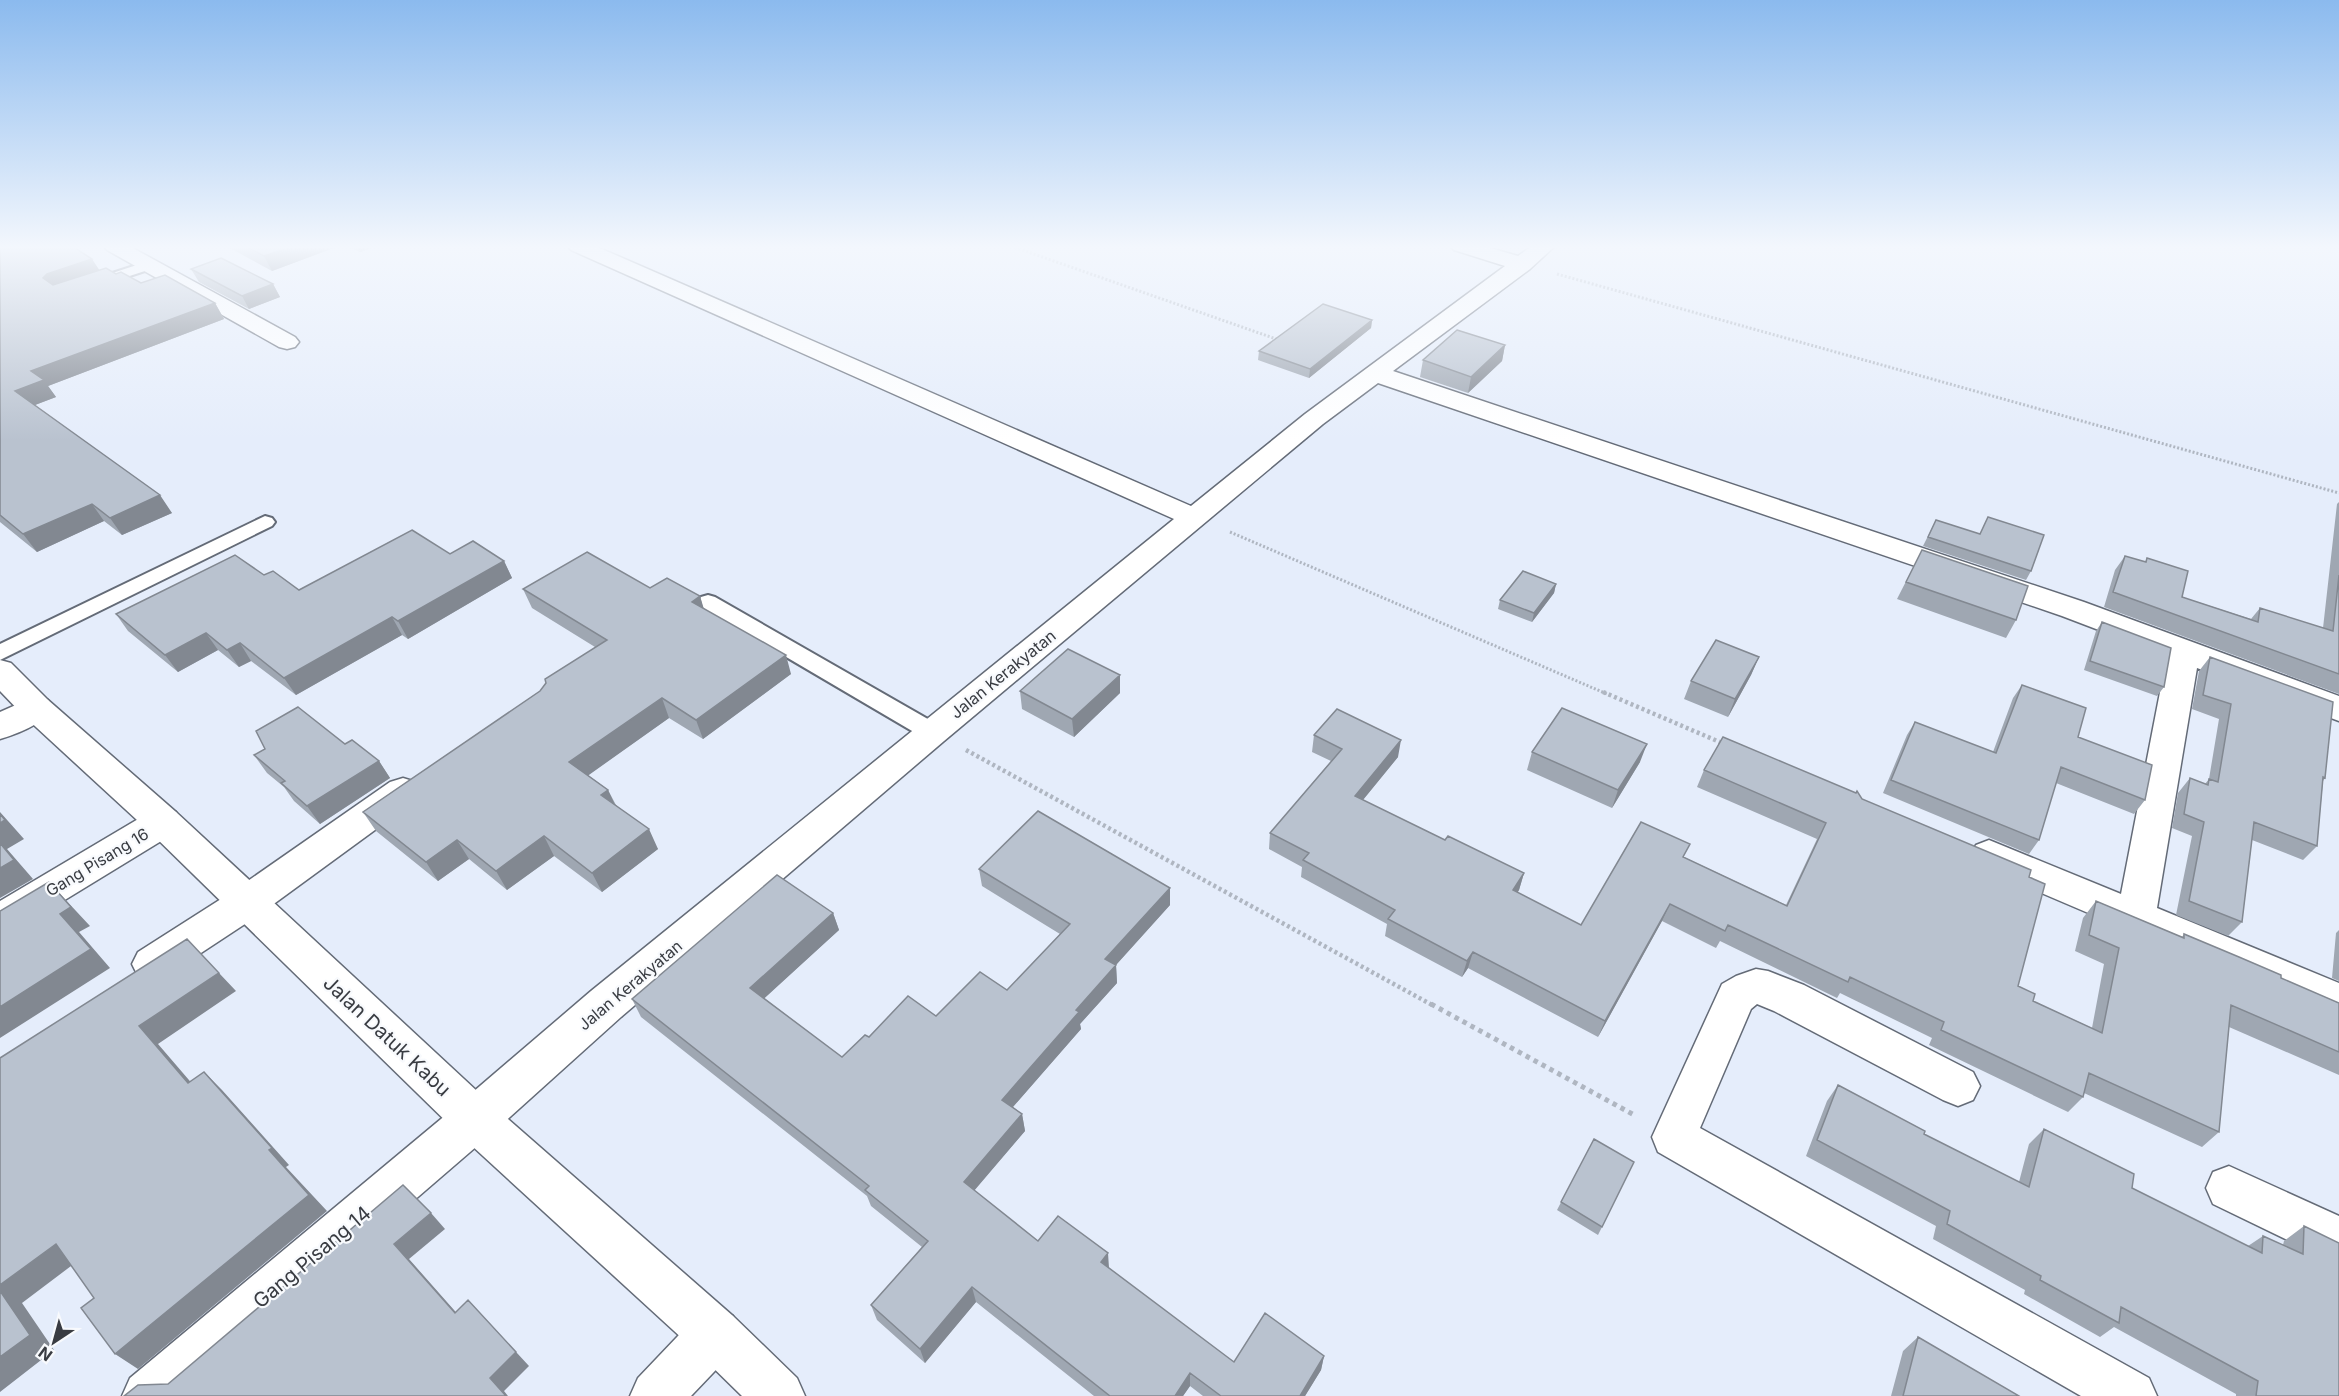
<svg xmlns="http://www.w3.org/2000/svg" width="2339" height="1396" font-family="Inter,sans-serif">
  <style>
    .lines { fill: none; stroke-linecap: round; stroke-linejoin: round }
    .lane-casing { stroke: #646b77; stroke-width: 4 }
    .street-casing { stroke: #646b77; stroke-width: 3 }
    .secondary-casing { stroke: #646b77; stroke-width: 3 }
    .path-far2 { stroke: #afb6c1; stroke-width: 3; stroke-dasharray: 2 2; stroke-linecap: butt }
    .path-far1 { stroke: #afb6c1; stroke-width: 4.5; stroke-dasharray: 3 3; stroke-linecap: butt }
    .path { stroke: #afb6c1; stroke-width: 5; stroke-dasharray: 4.5 4.5; stroke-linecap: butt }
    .lane { fill: #fff; fill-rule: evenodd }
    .street { fill: #fff; fill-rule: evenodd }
    .secondary { fill: #fff; fill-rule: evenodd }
    .wall { fill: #9fa7b2 }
    .shaded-wall { fill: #828891 }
    .building { fill: #b9c2cf; stroke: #828891; stroke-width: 1.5 }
    .labels { text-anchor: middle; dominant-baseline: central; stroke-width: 4.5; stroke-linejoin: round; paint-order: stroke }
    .street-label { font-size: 16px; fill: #393c42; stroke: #f8fafd }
    .near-street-label { font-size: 20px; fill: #393c42; stroke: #f8fafd }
  </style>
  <rect width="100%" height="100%" fill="#e5edfb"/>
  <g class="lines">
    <!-- lane casing -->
    <g class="lane-casing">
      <path id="lane" d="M149,261L156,265L154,268L96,287L89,283L91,280Z
        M265,516L272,518L275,522L272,526L0,660V644Z
        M708,595L715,597L940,726L944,732L940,738L932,740L924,738L701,607L698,602L701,597Z"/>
    </g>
    <!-- street casing -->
    <g class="street-casing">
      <path id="street" d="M104,246H129L295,337L299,342L295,347L287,349L279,347L107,250Z
        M568,246H595L1191,506L1305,414L1505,266L1454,250L1451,246H1483L1518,256L1532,246H1555L1530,269L1393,371L2084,602L2339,696V721L2197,668L2157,908L2339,983V1020L1976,865L1970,855L1976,845L1989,840L2121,894L2167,656L2062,616L1378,383L1323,424L944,741L621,1017L491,1134L187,1396H122L130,1378L459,1104L591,991L1174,519L571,250Z
        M36,696L48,700L53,708C43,724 17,734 0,739V712Z
        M403,778L416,782L421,791L416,800L260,914L166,976L152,981L138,976L132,964L138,952L232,892L390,782Z
        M163,808L176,812L181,822L176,832L14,931L0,936V901L150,812Z
        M1756,969L1768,971L1804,985L1973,1072L1980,1086L1973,1100L1958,1106L1943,1100L1774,1011L1757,1004L1751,1009L1700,1128L2149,1378L2157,1396H2081L1658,1152L1652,1137L1722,984L1736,976Z
        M2229,1166L2339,1216V1265L2213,1204L2206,1188L2213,1172Z
        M715,1309L733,1316L740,1334L733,1352L691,1396H630L638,1378L697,1316Z"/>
    </g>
    <!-- secondary casing -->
    <g class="secondary-casing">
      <path id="secondary" d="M0,660L11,663L48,700L176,812L491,1104L733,1316L797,1378L805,1396H742L697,1352L459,1134L150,832L24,716L0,691Z"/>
    </g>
    <!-- path-far2 -->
    <path class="path-far2" d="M1011,246L1279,340
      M1557,274L2339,493
      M1230,532L1607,694"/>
    <!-- path-far1 -->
    <path class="path-far1" d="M1603,692L1722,743
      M966,750L1434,1006"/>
    <!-- path -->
    <path class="path" d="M1431,1004L1636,1116"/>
    <!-- lane -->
    <use href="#lane" class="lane"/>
    <!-- street -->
    <use href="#street" class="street"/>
    <!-- secondary -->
    <use href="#secondary" class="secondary"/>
  </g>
  <!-- wall -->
  <path class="wall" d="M0,246L116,274L141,283L215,303L224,319L48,386L56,397L35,405L172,513L122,535L104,521L37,552L0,522Z
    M226,246H339L272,271Z
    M347,246H378L360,252Z
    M191,269L273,284L280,297L249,309L199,282Z
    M1372,320L1371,328L1309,378L1258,360L1259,351Z
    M1505,345L1502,361L1468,393L1420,377L1423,360Z
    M2339,502V694L2104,607L2115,570L2125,556L2145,562L2147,558L2182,597L2251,619L2260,608L2323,628L2337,504Z
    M1988,517L2031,571L2026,580L1923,546L1936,520L1980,534Z
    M1922,550L2016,620L2006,638L1897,599Z
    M450,554L504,561L512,578L408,639L402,635L296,695L251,661L239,667L218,650L178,672L128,631L116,614L264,575L299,590Z
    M1556,584L1554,593L1532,622L1498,609L1500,600Z
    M650,588L700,596L703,608L791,674L703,739L669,718L588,775L608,790L616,805L658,849L602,892L554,856L507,890L469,859L438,881L376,831L363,812L540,691L595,647L532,608L523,589Z
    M2102,622L2164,687L2157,696L2084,670L2096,631Z
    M1759,657L1751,675L1728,717L1684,699L1691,681Z
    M2210,657L2325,778L2323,781L2317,846L2303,860L2252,840L2242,922L2228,936L2176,915L2192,836L2172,828L2178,793L2190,778L2205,784L2209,779L2219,719L2192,709L2199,671Z
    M2022,685L2145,800L2134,814L2056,783L2039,840L2029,854L1883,793L1907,735L1915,722L1993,752L2013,698Z
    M1020,691L1120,693L1074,737L1022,709Z
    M1314,735L1398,757L1363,800L1445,840L1524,873L1519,890L1517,893L1581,925L1684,857L1786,905L1817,839L1697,787L1704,770L1862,799L2029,877L2018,986L2033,1001L2092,1028L2104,964L2075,951L2083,918L2096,901L2182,937L2184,934L2281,978L2339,1003V1075L2229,1027L2219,1132L2202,1147L2084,1093L2083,1097L2068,1112L1929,1045L1932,1038L1840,993L1837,998L1720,941L1716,948L1662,921L1598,1037L1468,968L1462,977L1385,936L1387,924L1301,877L1302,867L1269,849L1270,833L1331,761L1312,752Z
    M345,744L379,761L390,778L320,824L294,801L284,787L267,773L254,755Z
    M1532,752L1640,762L1612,808L1527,770Z
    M979,869L1170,905L1116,965L1117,983L1080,1024L1081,1029L1013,1107L1022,1114L1025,1131L974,1190L1038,1241L1109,1268L1234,1362L1324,1356L1321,1370L1305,1396H1203L1190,1386L1183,1396H1094L976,1302L925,1363L877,1320L871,1305L922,1247L871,1206L867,1196L641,1017L632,999L833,913L839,930L764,998L842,1057L869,1037L936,1016L1007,990L1060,934L982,886Z
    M2339,930V981L2332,978L2336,933Z
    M1838,1085L1924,1134L2019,1182L2029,1144L2044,1129L2132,1188L2248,1246L2263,1236L2283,1245L2284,1241L2304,1226L2339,1396H2236V1394L2114,1327L2100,1337L2024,1294L2025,1290L1933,1239L1936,1226L1806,1156L1827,1101Z
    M1594,1139L1602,1227L1598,1235L1557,1210Z
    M1918,1337L2019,1396H1891L1903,1351Z"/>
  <!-- shaded-wall -->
  <path class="shaded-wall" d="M293,246H339L272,271L264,256Z
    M358,246H378L360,252Z
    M92,259L102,274L54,294L43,278L47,274Z
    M273,284L280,297L249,309L242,296Z
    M215,303L224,319L48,386L56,397L27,408L15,391L31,371Z
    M1372,320L1371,328L1309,378L1310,369Z
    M1505,345L1502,361L1468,393L1471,377Z
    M160,495L172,513L122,535L110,518Z
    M92,504L104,521L37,552L23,534Z
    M504,561L512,578L408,639L398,621Z
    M1556,584L1554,593L1532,622L1534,613Z
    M700,596L706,616L692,602Z
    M392,617L402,635L296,695L284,678Z
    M206,633L218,650L178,672L165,655Z
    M240,643L251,661L239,667L227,650Z
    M786,655L791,674L703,739L696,720Z
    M1759,657L1751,675L1728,717L1735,699Z
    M1120,675V693L1074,737L1072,719Z
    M662,698L669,718L579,782L569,762Z
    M1401,740L1398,757L1353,812L1355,796Z
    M1647,744L1640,762L1612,808L1618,790Z
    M379,761L390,778L320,824L307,806Z
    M608,790L617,809L601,795Z
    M0,812L24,839L7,849L33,879L0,898Z
    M649,829L658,849L602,892L592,873Z
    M544,836L554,856L507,890L496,871Z
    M457,840L469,859L438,881L426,862Z
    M1524,873L1519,890L1508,907L1513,890Z
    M49,882L90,926L79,932L110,968L0,1038V1007L60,914Z
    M1170,888V905L1106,976L1105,959Z
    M1670,904L1662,921L1598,1037L1605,1021Z
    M833,913L839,930L757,1005L750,988Z
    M1473,952L1468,968L1462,977L1467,961Z
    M1116,965L1117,983L1080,1024L1081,1029L1005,1116L1002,1100L1076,1010Z
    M219,973L236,991L158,1044L207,1101L188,1083L139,1026Z
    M204,1072L222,1090L289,1165L286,1167L327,1211L138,1369L115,1354L269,1150Z
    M1022,1114L1025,1131L968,1198L964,1182Z
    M431,1213L445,1229L409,1259L469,1327L455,1313L394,1244Z
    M56,1244L79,1260L22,1303L54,1350L0,1392V1285Z
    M1108,1253L1109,1268L1101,1262Z
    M972,1287L976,1302L925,1363L920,1349Z
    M468,1300L529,1366L504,1391L508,1396H506L490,1378Z
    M1324,1356L1321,1370L1305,1396H1300Z
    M1190,1373V1386L1183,1396H1175Z"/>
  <!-- building -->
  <path class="building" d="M0,246H72L92,259L47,274L43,278L53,285L106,268L116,274L121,272L141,283L165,275L215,303L31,371L44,380L15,391L160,495L110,518L92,504L23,534L0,515Z
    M245,246H293L264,256Z
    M221,258L273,284L242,296L191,269Z
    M1323,304L1372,320L1310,369L1259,351Z
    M1457,330L1505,345L1471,377L1423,360Z
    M1988,517L2044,535L2031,571L1928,537L1936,520L1980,534Z
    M412,530L450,554L473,541L504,561L398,621L392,617L284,678L240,643L227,650L206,633L165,655L116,614L235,555L264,575L273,571L299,590Z
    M1922,550L2028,586L2016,620L1906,582Z
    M587,552L650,588L667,578L700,596L692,602L786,655L696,720L662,698L569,762L608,790L601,795L649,829L592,873L544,836L496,871L457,840L426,862L363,812L540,691L546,683L545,679L607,640L523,589Z
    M2125,556L2146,562L2147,558L2188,571L2182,597L2258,622L2260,608L2333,631L2339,575V674L2113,592Z
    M1523,571L1556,584L1534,613L1500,600Z
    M2102,622L2171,648L2164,687L2090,661Z
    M1716,640L1759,657L1735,699L1691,681Z
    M1068,649L1120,675L1072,719L1020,691Z
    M2210,657L2333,702L2325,778L2323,777L2317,846L2254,822L2242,922L2189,901L2204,822L2184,814L2190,778L2208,785L2209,779L2218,782L2231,704L2203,695Z
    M2022,685L2086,708L2078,737L2152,765L2145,800L2061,767L2039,840L1891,780L1915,722L1996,753Z
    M298,707L345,744L352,740L379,761L307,806L281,783L285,781L254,755L265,749L256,731Z
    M1562,708L1647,744L1618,790L1532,752Z
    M1337,709L1401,740L1355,796L1445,840L1448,836L1524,873L1513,890L1581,925L1641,822L1690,844L1683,857L1787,906L1826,823L1704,770L1723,737L1856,793L1857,791L1862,799L2031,870L2029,877L2045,884L2018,986L2035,994L2033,1001L2102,1033L2119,948L2089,935L2096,901L2184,938V934L2239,957L2281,975V978L2339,1003V1052L2231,1005L2219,1132L2089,1073L2083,1097L1941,1030L1944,1022L1850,977L1848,982L1728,925L1725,931L1670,904L1605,1021L1473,952L1467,961L1388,919L1395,910L1303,860L1309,853L1270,833L1342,749L1314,735Z
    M1038,811L1170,888L1105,959L1116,965L1076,1010L1079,1012L1002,1100L1022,1114L964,1182L1038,1241L1058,1216L1108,1253L1101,1262L1234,1362L1265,1313L1324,1356L1300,1396H1221L1190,1373L1175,1396H1110L972,1287L920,1349L871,1305L928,1241L865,1190L869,1186L632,999L777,875L833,913L750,988L842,1057L865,1035L869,1037L908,996L936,1016L980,972L1007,990L1070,924L979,869Z
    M0,814L5,820L0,823Z
    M0,843L14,860L0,868Z
    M49,882L71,907L60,914L91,949L0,1007V911Z
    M187,939L219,973L139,1026L188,1083L204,1072L272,1148L269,1150L309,1195L115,1354L81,1308L94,1298L56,1244L0,1285V1058Z
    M1838,1085L1925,1131L1924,1134L2029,1187L2044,1129L2134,1174L2132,1188L2262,1253L2263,1236L2303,1254L2304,1226L2339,1243V1396H2256L2258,1381L2121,1307L2119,1323L2040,1280L2041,1276L1947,1224L1950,1211L1817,1140Z
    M1594,1139L1634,1162L1602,1227L1561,1202Z
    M403,1185L431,1213L394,1244L455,1313L468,1300L516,1352L490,1378L506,1396H124L138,1385L168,1384Z
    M0,1291L30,1335L0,1357Z
    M1918,1337L2019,1396H1903Z"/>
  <!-- sky -->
  <linearGradient id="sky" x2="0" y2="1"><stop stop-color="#8bbaee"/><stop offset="0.56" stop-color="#f3f7fd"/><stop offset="1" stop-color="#f3f7fd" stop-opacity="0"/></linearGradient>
  <rect width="2339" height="441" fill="url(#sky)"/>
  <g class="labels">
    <!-- street labels -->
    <g class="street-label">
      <text transform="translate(1003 674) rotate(-39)">Jalan Kerakyatan</text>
      <text transform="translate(97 862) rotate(-31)">Gang Pisang 16</text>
      <text transform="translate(630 985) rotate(-40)">Jalan Kerakyatan</text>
    </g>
    <!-- near-street labels -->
    <g class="near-street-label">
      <text transform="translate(387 1036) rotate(43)">Jalan Datuk Kabu</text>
      <text transform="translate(312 1257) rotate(-40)">Gang Pisang 14</text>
    </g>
  </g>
  <!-- north arrow -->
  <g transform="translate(54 1342) rotate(216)" stroke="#f8fafd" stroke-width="4.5" paint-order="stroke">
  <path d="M0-4.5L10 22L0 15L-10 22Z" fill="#393c42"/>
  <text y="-9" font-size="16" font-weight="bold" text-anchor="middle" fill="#393c42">N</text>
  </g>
</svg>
